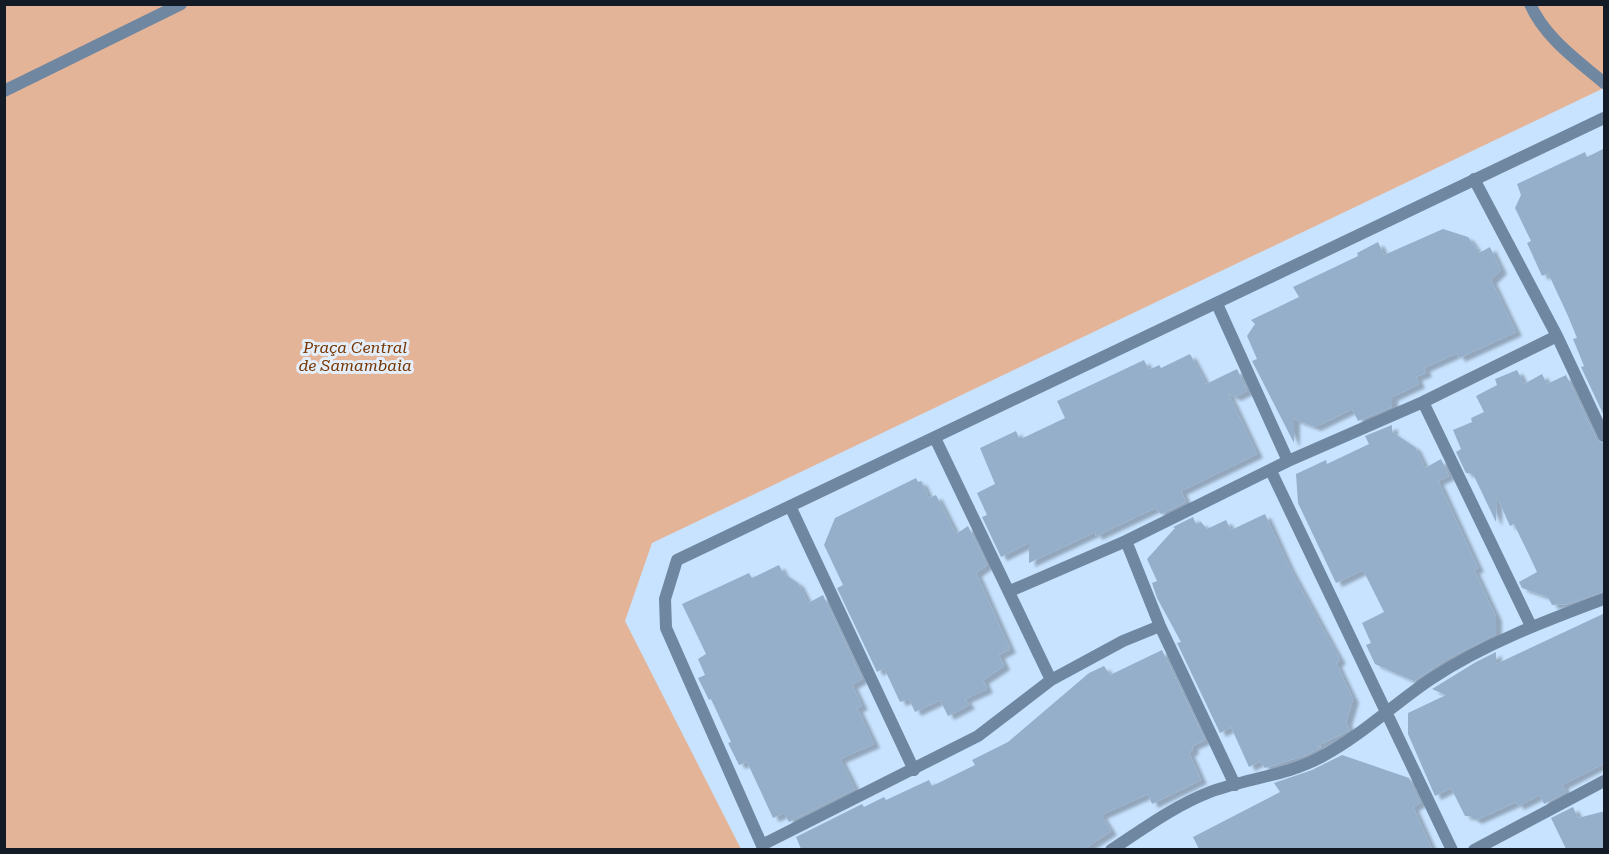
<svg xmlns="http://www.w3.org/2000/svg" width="1609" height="854" font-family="'Roboto Serif',serif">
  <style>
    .green { fill: #e4b499 }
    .building { fill: #95afca; filter: url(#shadow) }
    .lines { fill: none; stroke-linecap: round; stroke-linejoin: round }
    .minor { stroke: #6f87a0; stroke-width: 12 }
    .tertiary { stroke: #6f87a0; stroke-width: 12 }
    .labels { text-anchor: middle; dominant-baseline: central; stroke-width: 6; stroke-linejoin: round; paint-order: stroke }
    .park-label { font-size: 16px; font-style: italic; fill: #763500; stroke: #e4eefa }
  </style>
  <defs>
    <filter id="shadow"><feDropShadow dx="6" dy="4" stdDeviation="1.5" flood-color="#0004"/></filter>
  </defs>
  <rect width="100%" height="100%" fill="#c8e3ff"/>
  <!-- green -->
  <path class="green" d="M5,5H1604V88L652,543L625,621L741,849L5,850Z"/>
  <!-- building -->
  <path class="building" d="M1605,148V418L1581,367L1584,366L1573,339L1577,338L1568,316L1548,273L1542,276L1527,243L1531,241L1515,208L1521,195L1517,184L1585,152L1587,157Z
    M1443,229L1468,237L1479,253L1490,247L1501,270L1491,280L1516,332L1459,358L1457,353L1424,368L1426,373L1416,377L1419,384L1392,397V407L1358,421L1352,409L1315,427L1294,419V443L1252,361L1257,359L1247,336L1255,324L1251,320L1299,297L1293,287L1358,256L1357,253L1378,242L1384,255Z
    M1190,354L1206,384L1237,369L1247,391L1235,397L1228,393L1257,454L1181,491L1186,502L1161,514L1155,508L1096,536L1095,532L1029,563V543L1001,557L982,517L987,515L977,493L995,484L980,448L1016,431L1019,438H1023L1065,418L1057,401L1144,360L1149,370L1159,365L1161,368Z
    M1517,370L1524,384L1542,374L1547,384L1566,375L1597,440L1605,444V591L1568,604L1552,605L1548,597L1522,588L1519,582L1537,572L1529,555L1514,524L1510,526L1497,497L1496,522L1473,474L1466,473L1456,452L1461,449L1453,430L1472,422L1471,418L1484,412L1476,396L1497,385L1495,379Z
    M1392,425V432L1415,447L1425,468L1441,459L1449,476L1438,481L1478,568L1474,570L1496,617V634L1447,659L1414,681L1375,664L1366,645L1371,643L1362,623L1384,612L1363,570L1336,583L1298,503L1296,474L1326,460L1327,464L1369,444L1365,436Z
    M916,478L918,482L921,481L929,498L936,495L956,534L968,526L987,565L976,573L1010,649L999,655L1004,666L983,680L987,689L965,699L969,705L948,716L940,700L915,712L909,699L900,702L884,668L877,672L837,588L843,585L824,545L835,518Z
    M1265,514L1289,567L1340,660L1336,663L1353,699L1346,722L1350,730L1317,746L1321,747L1306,755L1265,768L1260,761L1249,767L1231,727L1220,733L1177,643L1181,642L1157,598L1152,583L1157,581L1147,559L1175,528L1173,527L1193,517L1196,524L1201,522L1207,529L1226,520L1231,530Z
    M779,565L783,573L798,583L808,603L823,595L862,679L852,685L862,706L857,708L874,744L840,759L855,789L789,822L784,813L773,818L747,762L739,765L728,743L731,742L711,699L709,700L698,678L705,675L698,659L706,654L682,604L749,573L752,578Z
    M1605,613V763L1562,785L1566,792L1544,804L1540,795L1518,806L1516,802L1476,820L1470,816H1465L1451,788L1435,796L1408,734V713L1446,695L1432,689L1476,662L1496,652V664Z
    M1162,650L1205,740L1192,746L1193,750L1189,753L1201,780L1152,804L1148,794L1101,815L1111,831L1084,849H801L796,837L862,804L864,807L884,797L886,800L929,780L932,786L975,765L972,760L1008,742L1089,673L1104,666L1110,675Z
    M1342,755L1409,778L1420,803L1413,807L1432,849H1199L1193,837L1280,792L1274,783L1312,770Z
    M1573,807L1578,818L1605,811V849H1566L1551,818Z"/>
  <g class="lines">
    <!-- minor -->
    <path class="minor" d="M1530,4C1545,38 1577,60 1604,83
      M1474,179L1557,336L1604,436
      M1217,304L1288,461
      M1423,402L1531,626
      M935,438L1051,680
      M1271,471L1452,850
      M790,506L914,770
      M1126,541L1160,626L1235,785
      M1010,591L1126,541L1288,461L1423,402L1557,336
      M762,845L978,736L1051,680L1123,641L1160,626
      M764,850L666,628L665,599L677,560L1604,118
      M1111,850C1143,829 1174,806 1210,792C1247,778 1287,776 1323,756C1362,735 1394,704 1431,679C1484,644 1545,621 1604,599
      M1474,850L1604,781"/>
    <!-- tertiary -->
    <path class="tertiary" d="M4,91L181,4"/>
  </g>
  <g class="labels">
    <!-- park labels -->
    <g class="park-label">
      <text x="355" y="347">Praça Central<tspan x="355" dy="18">de Samambaia</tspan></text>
    </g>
  </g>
  <!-- border -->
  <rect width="1609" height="854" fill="none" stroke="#131c26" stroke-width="12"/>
</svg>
